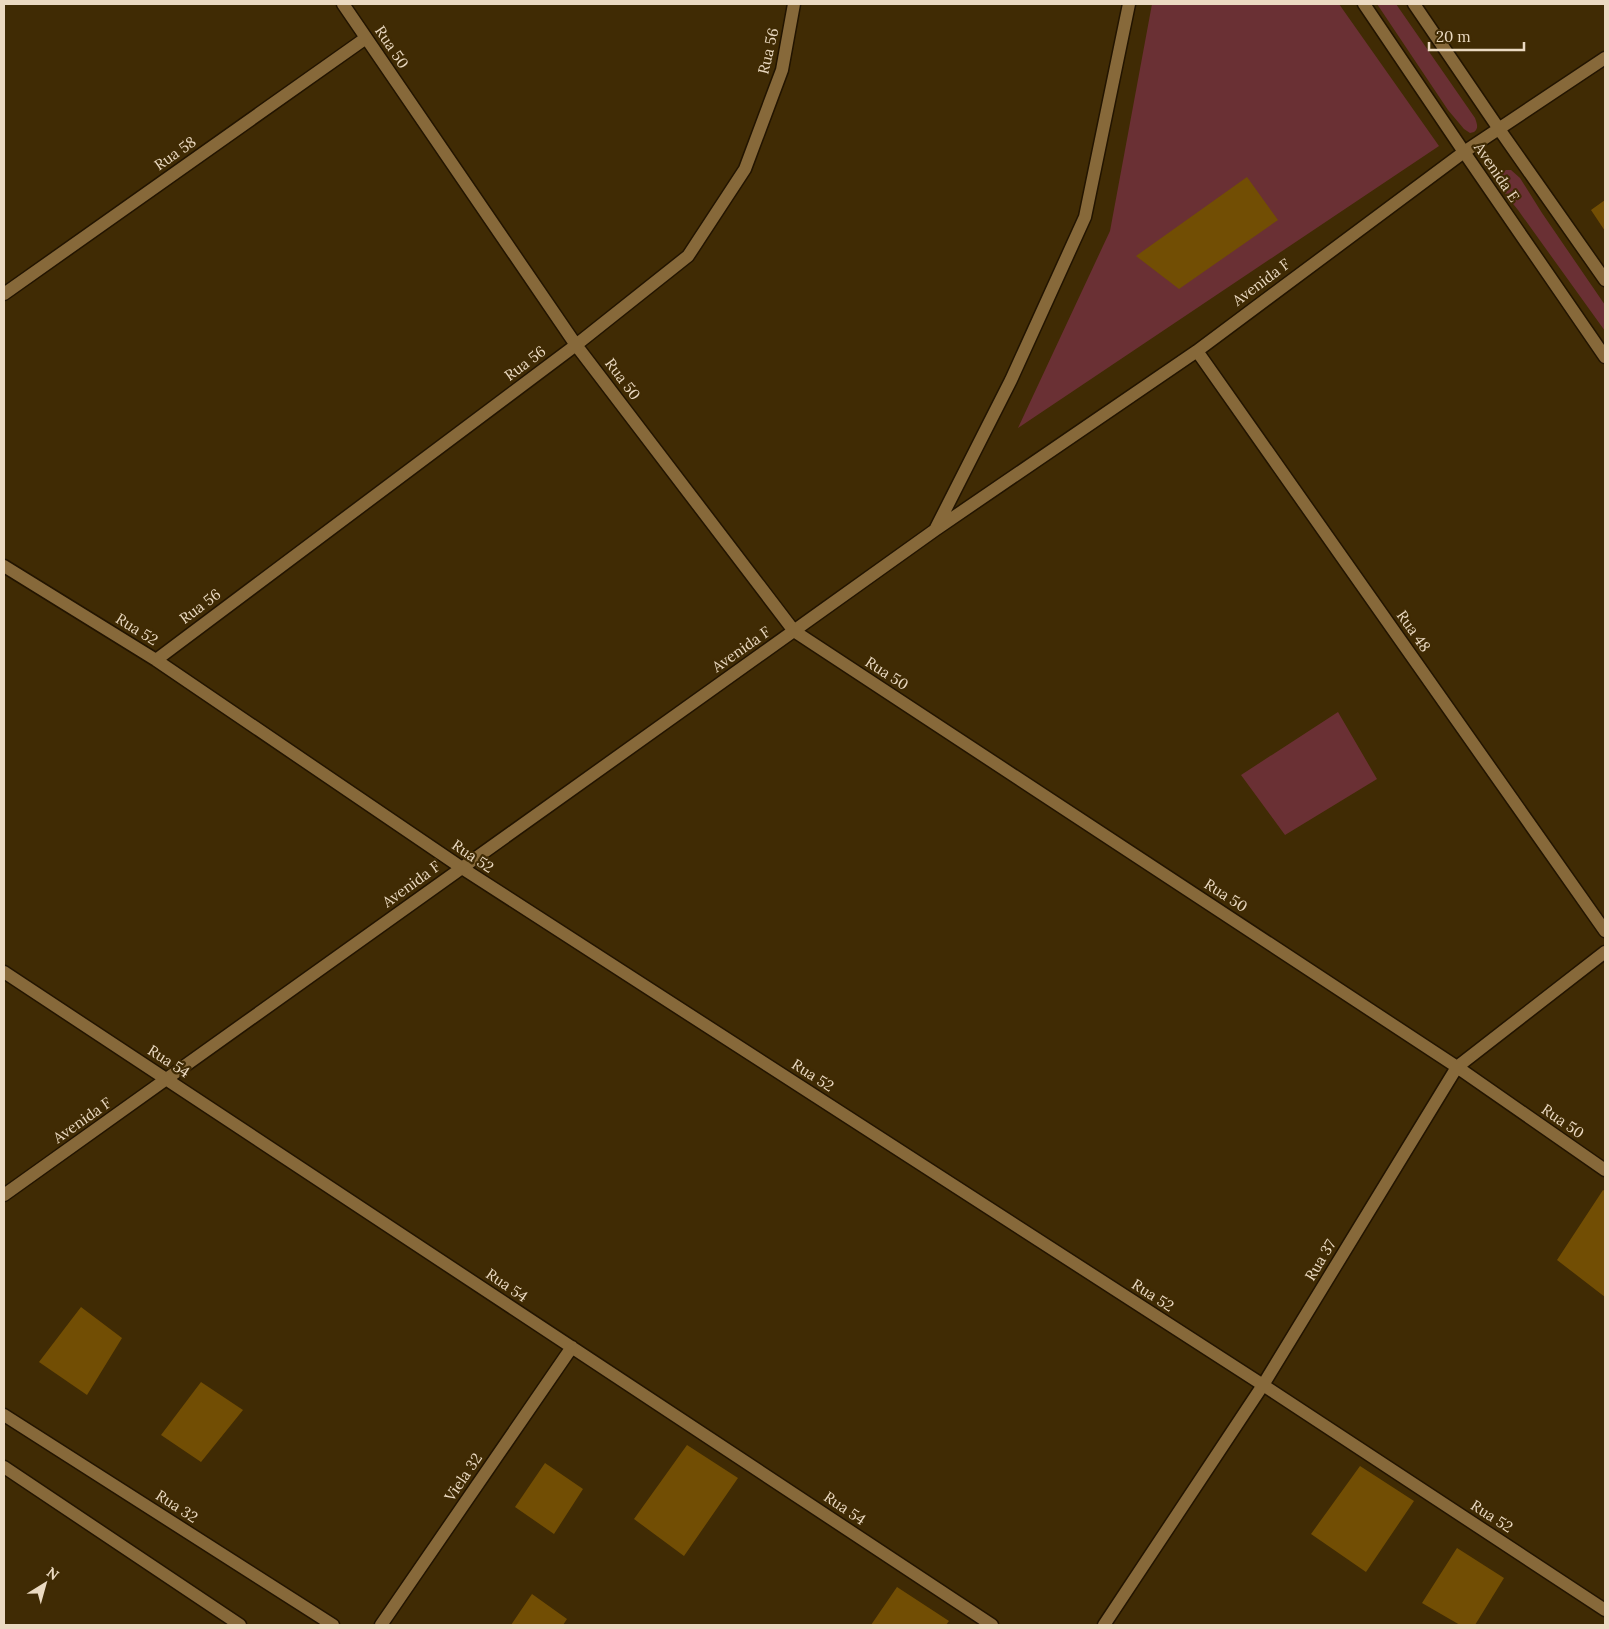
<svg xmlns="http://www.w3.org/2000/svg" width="1609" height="1629" font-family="Lora,serif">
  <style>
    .green { fill: #6a3034 }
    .building { fill: #724e04 }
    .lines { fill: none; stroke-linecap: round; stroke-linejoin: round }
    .street-casing { stroke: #221400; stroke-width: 15 }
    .street { stroke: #87693a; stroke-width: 12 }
    .labels { text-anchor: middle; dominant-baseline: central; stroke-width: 4.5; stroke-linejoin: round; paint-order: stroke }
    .street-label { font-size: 15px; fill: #ebdac2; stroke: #402b04 }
  </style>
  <rect width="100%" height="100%" fill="#402b04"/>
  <!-- green -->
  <path class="green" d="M1152,4H1339L1439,146L1018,428L1110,231Z
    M1377,4H1396L1475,118C1477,124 1479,128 1474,132L1470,133L1464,129L1448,110Z
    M1506,170H1511L1520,178L1542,213L1605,305V331L1518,210L1501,189L1498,181V177Z
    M1338,712L1377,779L1285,835L1241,775Z"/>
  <!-- building -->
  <path class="building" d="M1247,177L1278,220L1179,289L1136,256Z
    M1605,200V231L1591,210Z
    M1603,1190L1605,1191V1297L1557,1260Z
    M81,1307L122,1338L87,1395L39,1362Z
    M201,1382L243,1410L201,1462L161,1435Z
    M687,1445L738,1478L684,1556L634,1519Z
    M545,1463L583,1489L554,1534L515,1507Z
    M1360,1466L1414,1501L1366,1572L1311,1534Z
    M1457,1548L1504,1578L1475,1625H1460L1422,1603Z
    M897,1587L949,1621L946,1625H871Z
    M532,1594L567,1619L563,1625H511Z"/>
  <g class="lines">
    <!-- street casing -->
    <g class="street-casing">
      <path id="street" d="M343,4L576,345L794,631L1457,1067L1605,1170
        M1364,4L1464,152L1605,357
        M1414,4L1499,129L1605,280
        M4,294L366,38
        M1197,351L1605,931
        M936,528L1011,380L1085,217L1129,4
        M4,566L156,660L462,868L1263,1385L1605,1610
        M156,660L576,345L688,256L745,169L782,70L794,4
        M4,972L992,1625
        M4,1195L935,530L1197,351L1464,152L1605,58
        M4,1415L333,1625
        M4,1467L240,1625
        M381,1625L572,1347
        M1104,1625L1263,1385L1457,1067L1605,952"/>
    </g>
    <!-- street -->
    <use href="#street" class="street"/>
  </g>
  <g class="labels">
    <!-- street labels -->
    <g class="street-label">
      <text transform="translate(392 47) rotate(56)">Rua 50</text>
      <text transform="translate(768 51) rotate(-77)">Rua 56</text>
      <text transform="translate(175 153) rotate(-35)">Rua 58</text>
      <text transform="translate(1497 172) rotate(56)">Avenida E</text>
      <text transform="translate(1261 282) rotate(-37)">Avenida F</text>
      <text transform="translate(525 363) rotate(-37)">Rua 56</text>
      <text transform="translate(623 379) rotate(53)">Rua 50</text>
      <text transform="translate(200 606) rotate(-37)">Rua 56</text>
      <text transform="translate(137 629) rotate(32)">Rua 52</text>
      <text transform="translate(1414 631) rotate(55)">Rua 48</text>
      <text transform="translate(741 649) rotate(-35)">Avenida F</text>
      <text transform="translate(887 673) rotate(33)">Rua 50</text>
      <text transform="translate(473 856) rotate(34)">Rua 52</text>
      <text transform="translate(411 884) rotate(-36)">Avenida F</text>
      <text transform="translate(1226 895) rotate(33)">Rua 50</text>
      <text transform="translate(169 1061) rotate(33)">Rua 54</text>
      <text transform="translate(813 1075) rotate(33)">Rua 52</text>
      <text transform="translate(82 1120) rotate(-35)">Avenida F</text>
      <text transform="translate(1563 1121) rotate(35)">Rua 50</text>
      <text transform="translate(1320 1260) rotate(-59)">Rua 37</text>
      <text transform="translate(507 1285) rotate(34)">Rua 54</text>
      <text transform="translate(1153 1295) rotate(33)">Rua 52</text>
      <text transform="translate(463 1477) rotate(-56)">Viela 32</text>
      <text transform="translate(177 1506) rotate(33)">Rua 32</text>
      <text transform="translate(845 1508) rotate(34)">Rua 54</text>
      <text transform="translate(1492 1516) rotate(33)">Rua 52</text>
    </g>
  </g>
  <!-- border -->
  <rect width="1609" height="1629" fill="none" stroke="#ebdac2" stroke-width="10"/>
  <!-- north arrow -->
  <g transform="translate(45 1584) rotate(37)" stroke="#402b04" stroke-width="4" paint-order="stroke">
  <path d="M0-4L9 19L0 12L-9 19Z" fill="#ebdac2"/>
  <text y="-8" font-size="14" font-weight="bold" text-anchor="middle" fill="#ebdac2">N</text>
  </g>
  <!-- scale -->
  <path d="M1429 42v8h95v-8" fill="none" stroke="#ebdac2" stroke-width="2.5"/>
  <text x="1436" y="42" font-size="15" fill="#ebdac2" stroke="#402b04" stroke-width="4" paint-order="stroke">20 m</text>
</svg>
